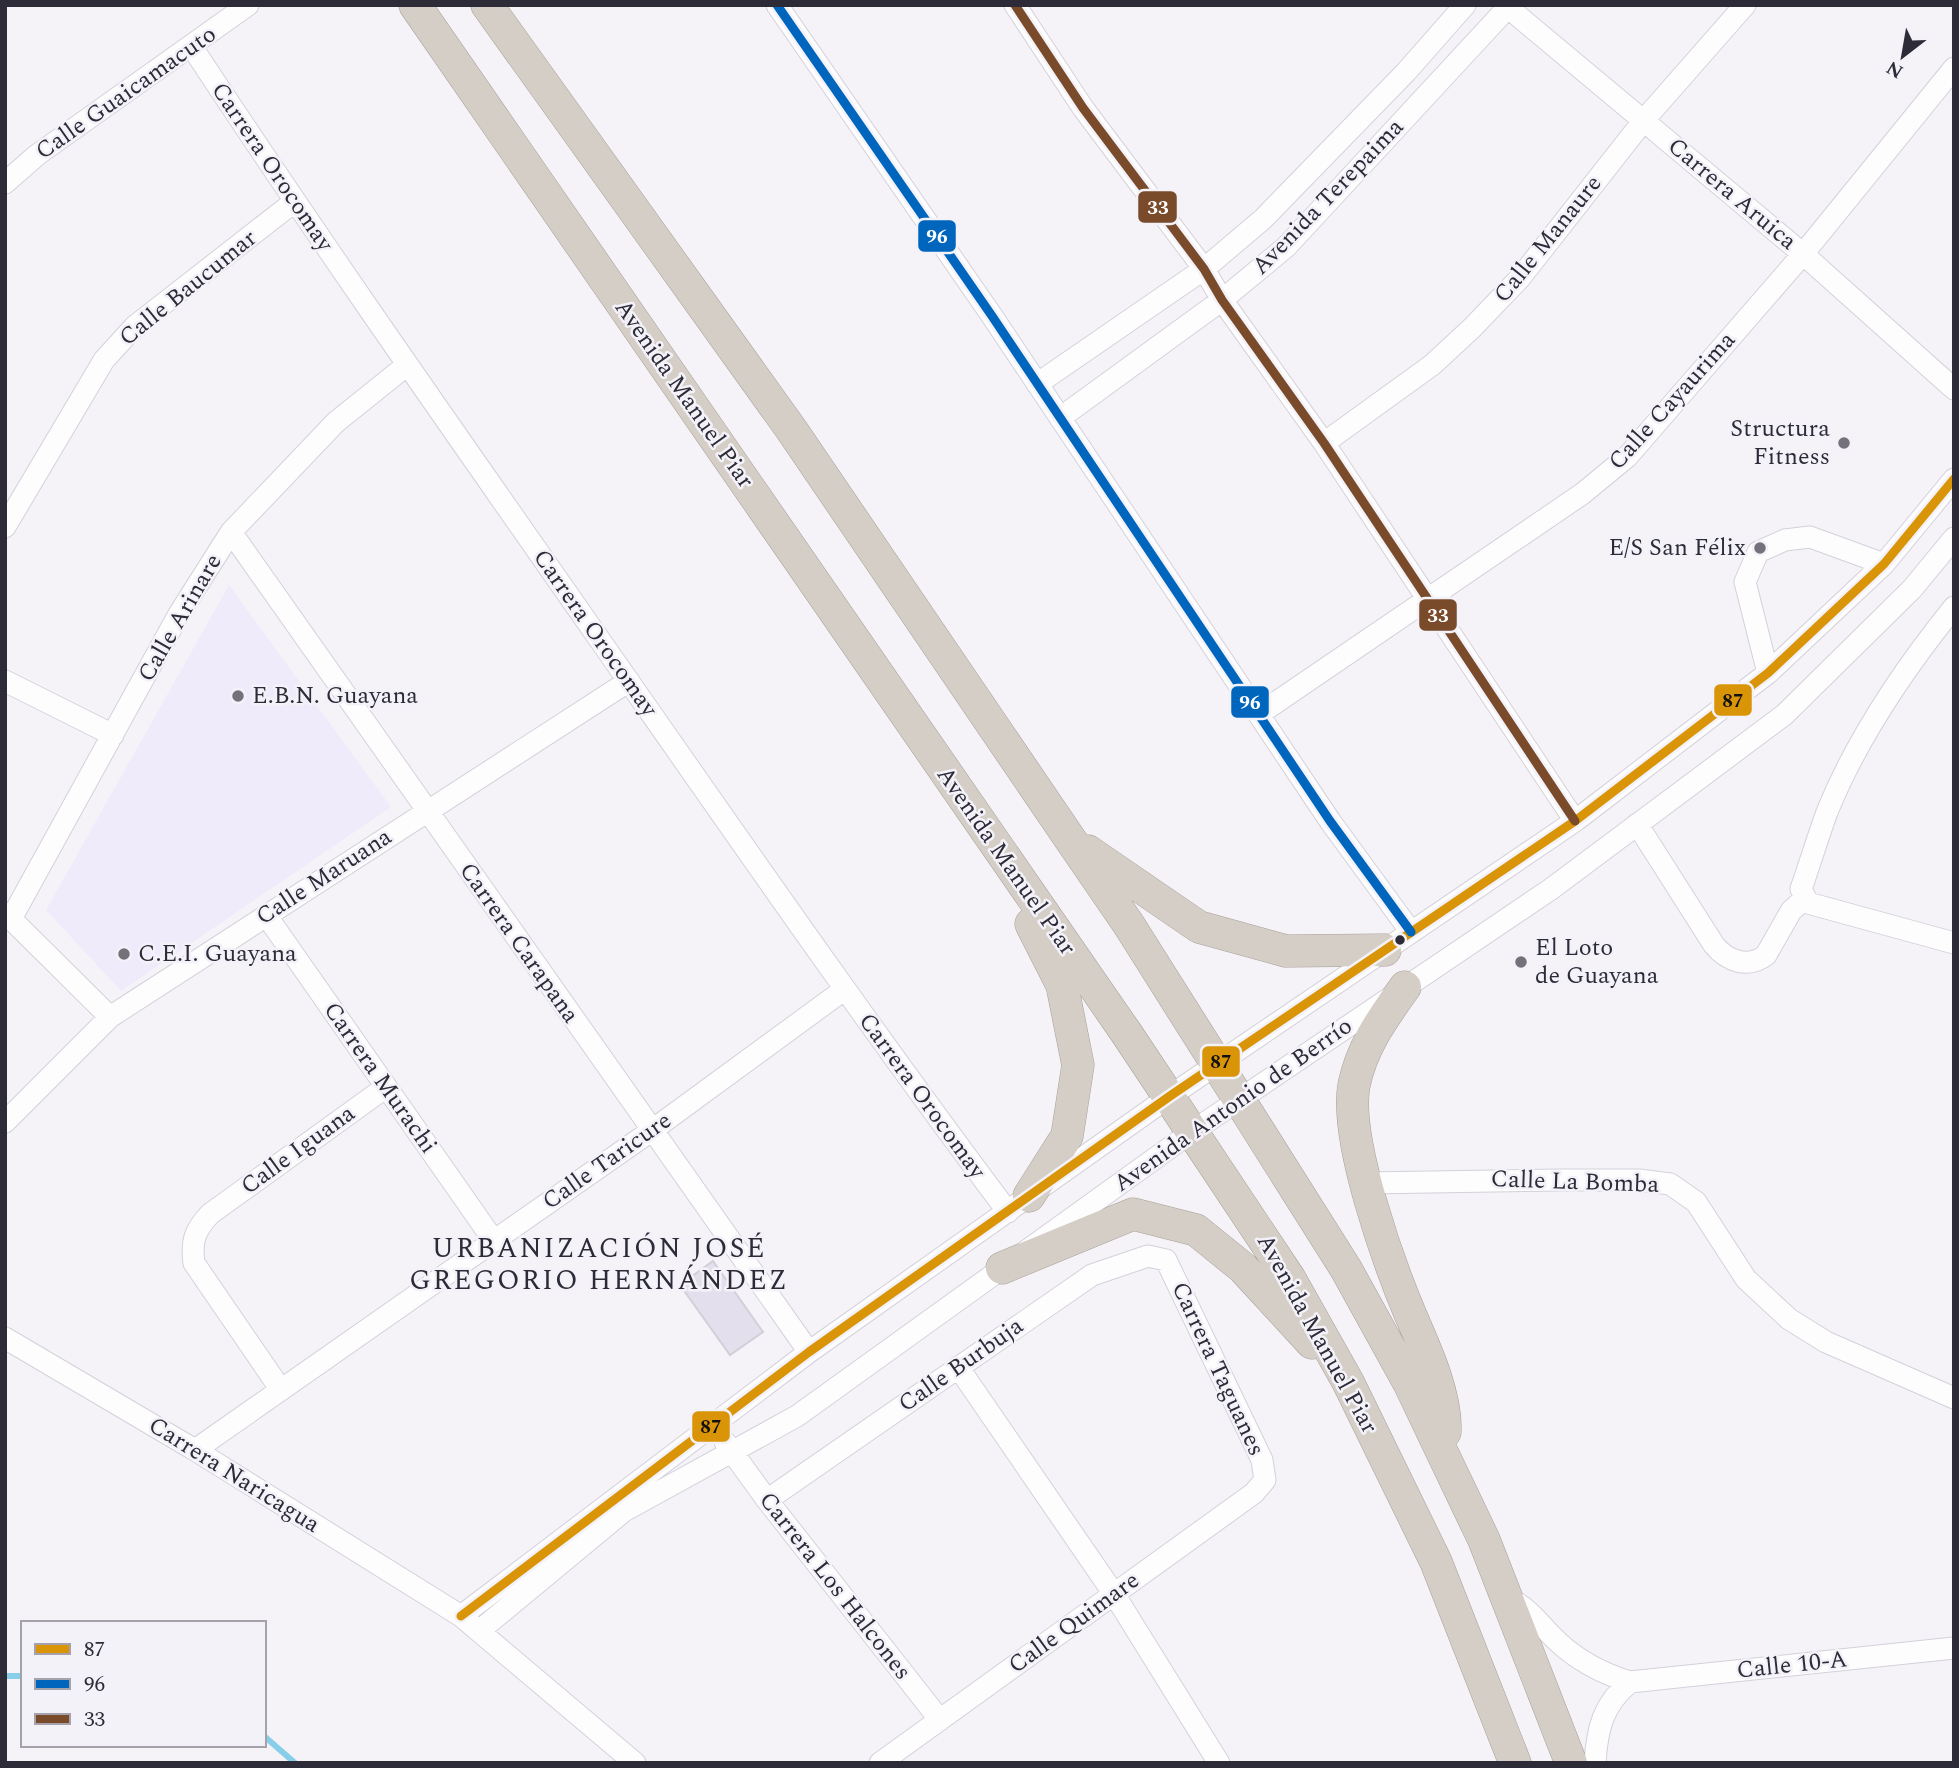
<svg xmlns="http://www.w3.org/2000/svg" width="1959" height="1768" font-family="Spectral,serif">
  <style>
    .built { fill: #efebfb }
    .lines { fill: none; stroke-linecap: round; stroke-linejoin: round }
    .stream { stroke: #88cee9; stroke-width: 6 }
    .building { fill: #e3dfed; stroke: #d2cfd8; stroke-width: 2 }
    .minor-casing { stroke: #d3d1da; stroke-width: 23 }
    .highway-casing { stroke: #a7a09a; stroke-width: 33 }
    .minor { stroke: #fefdfe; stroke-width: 21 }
    .highway { stroke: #d4cec6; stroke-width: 32 }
    .bus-1-casing { stroke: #f4f2f9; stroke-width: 14 }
    .bus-2-casing { stroke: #f4f2f9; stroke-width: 14 }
    .bus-3-casing { stroke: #f4f2f9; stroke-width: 14 }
    .bus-1 { stroke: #d99408; stroke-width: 9 }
    .bus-2 { stroke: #0065bd; stroke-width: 9 }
    .bus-3 { stroke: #7a4b2a; stroke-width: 9 }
    .poi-dot { fill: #74717b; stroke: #f4f2f9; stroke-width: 2.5 }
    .bus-dot { fill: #2e2b38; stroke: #f4f2f9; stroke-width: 2.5 }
    .labels { text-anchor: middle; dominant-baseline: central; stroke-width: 5; stroke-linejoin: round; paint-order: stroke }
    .street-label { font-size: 24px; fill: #2e2b38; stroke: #f4f2f9 }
    .poi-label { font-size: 24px; fill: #2e2b38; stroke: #f4f2f9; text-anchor: start }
    .quarter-label { font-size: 28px; letter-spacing: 2px; fill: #2e2b38; stroke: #f4f2f9 }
    .line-badge { stroke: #f4f2f9; stroke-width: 2.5 }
    .badge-label { font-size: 19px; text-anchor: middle; font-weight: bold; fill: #fff }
    .pale-badge-label { font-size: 19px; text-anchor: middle; font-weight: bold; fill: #111 }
  </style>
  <rect width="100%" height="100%" fill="#f5f3f8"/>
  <!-- built -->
  <path class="built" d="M229,585L391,807L121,991L46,910Z"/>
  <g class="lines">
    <!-- stream -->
    <path class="stream" d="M5,1676H23
      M264,1736L295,1763"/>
  </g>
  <!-- building -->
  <path class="building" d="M713,1261L763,1332L730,1355L680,1285Z"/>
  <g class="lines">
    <!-- minor casing -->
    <g class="minor-casing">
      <path id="minor" d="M777,5L992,316L1330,821L1411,932
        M1015,5L1083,108L1204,269L1222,300L1324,443L1575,821
        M1505,5L1803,254L1954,389
        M192,47C323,246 460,440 597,636C732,829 866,1023 1008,1212
        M5,183L37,155L248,5
        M1037,384L1204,269L1263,219L1406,72L1465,5
        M1060,418L1222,300L1286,247L1510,5
        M1324,443L1432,365L1472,328L1520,278L1644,120L1745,5
        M5,527L104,360L135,326L294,202
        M231,532L809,1352
        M1954,607C1904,669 1857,738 1827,812C1818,837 1810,863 1801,889L1808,903L1954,943
        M1768,673L1745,582L1758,552L1785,540L1810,537L1884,564
        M5,681L113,735
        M1259,714L1582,494L1627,457L1803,254L1954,68
        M1637,824L1714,945C1727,961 1748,969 1766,955L1791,911L1804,899
        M5,913L110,1017
        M266,915L494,1241
        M12,917L179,614L231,532L336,422L407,365
        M5,1122L110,1017L629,681
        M1367,1183L1562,1180H1639L1670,1184L1696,1202L1746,1279L1789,1319L1826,1342L1954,1398
        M5,1338L195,1450L461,1616L635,1763
        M958,1367L1114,1594L1219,1763
        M281,1390L194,1263C191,1241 195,1230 210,1214L386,1087
        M725,1442L767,1500L940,1720
        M195,1450L651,1131L845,989
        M767,1500L1092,1275L1148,1256L1166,1260L1262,1460L1265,1480L1254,1493L880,1763
        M1507,1597C1533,1611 1537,1622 1557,1641C1577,1660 1604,1674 1630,1682L1954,1648
        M461,1616L809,1352L1170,1096L1575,821L1768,673L1884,564L1954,479
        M479,1631L624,1511L797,1416L1193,1131L1551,889L1784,715L1912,589L1954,538
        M1595,1763C1597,1729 1603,1704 1630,1682"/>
    </g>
    <!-- highway casing -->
    <g class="highway-casing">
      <path id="highway" d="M415,5L1127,1034L1290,1279L1348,1382L1436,1562L1515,1763
        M487,5L791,429L1068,836L1129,925L1346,1269L1409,1383L1484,1540L1571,1763
        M1088,851L1199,927L1286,951L1385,950
        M1405,987C1383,1018 1362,1046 1354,1085C1344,1139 1389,1264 1411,1316C1425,1348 1447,1396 1445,1432
        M1029,1196L1067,1136L1078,1065L1062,985L1031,924
        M1002,1268L1133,1214L1196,1230L1243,1268L1312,1343"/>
    </g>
    <!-- minor -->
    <use href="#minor" class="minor"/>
    <!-- highway -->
    <use href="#highway" class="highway"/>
    <!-- bus-1 casing -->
    <g class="bus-1-casing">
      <path id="bus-1" d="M461,1616L809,1352L1170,1096L1575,821L1768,673L1884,564L1954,479"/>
    </g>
    <!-- bus-2 casing -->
    <g class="bus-2-casing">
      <path id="bus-2" d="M777,5L992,316L1330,821L1411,932"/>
    </g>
    <!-- bus-3 casing -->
    <g class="bus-3-casing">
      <path id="bus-3" d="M1015,5L1083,108L1204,269L1222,300L1324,443L1575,821"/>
    </g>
    <!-- bus-1 -->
    <use href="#bus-1" class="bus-1"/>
    <!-- bus-2 -->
    <use href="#bus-2" class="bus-2"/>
    <!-- bus-3 -->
    <use href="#bus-3" class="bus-3"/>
  </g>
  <!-- markers -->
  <g class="poi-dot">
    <circle cx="1844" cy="443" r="7"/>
    <circle cx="1760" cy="548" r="7"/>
    <circle cx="238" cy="696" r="7"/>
    <circle cx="124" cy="954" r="7"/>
    <circle cx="1521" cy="962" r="7"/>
  </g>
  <circle class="bus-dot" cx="1400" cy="940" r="6"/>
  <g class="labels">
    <!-- street labels -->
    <g class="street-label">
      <text transform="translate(126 93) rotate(-35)">Calle Guaicamacuto</text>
      <text transform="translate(272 167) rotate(56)">Carrera Orocomay</text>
      <text transform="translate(1732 194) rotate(40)">Carrera Aruica</text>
      <text transform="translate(1328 197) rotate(-46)">Avenida Terepaima</text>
      <text transform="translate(1548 239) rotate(-51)">Calle Manaure</text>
      <text transform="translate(188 288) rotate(-39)">Calle Baucumar</text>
      <text transform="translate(684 394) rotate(55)">Avenida Manuel Piar</text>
      <text transform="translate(1672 401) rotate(-48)">Calle Cayaurima</text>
      <text transform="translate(180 618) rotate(-60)">Calle Arinare</text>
      <text transform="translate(595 633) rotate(55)">Carrera Orocomay</text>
      <text transform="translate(1006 861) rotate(55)">Avenida Manuel Piar</text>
      <text transform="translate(324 877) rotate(-33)">Calle Maruana</text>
      <text transform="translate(519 943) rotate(55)">Carrera Carapana</text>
      <text transform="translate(380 1078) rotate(55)">Carrera Murachi</text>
      <text transform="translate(922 1096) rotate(54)">Carrera Orocomay</text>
      <text transform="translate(1233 1105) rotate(-35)">Avenida Antonio de Berrío</text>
      <text transform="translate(298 1150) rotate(-36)">Calle Iguana</text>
      <text transform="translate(607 1161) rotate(-35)">Calle Taricure</text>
      <text transform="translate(1575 1182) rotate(2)">Calle La Bomba</text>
      <text transform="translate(1317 1334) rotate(61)">Avenida Manuel Piar</text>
      <text transform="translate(961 1365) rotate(-35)">Calle Burbuja</text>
      <text transform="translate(1218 1369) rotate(65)">Carrera Taguanes</text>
      <text transform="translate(234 1475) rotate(32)">Carrera Naricagua</text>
      <text transform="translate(835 1586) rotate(52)">Carrera Los Halcones</text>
      <text transform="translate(1074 1623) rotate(-36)">Calle Quimare</text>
      <text transform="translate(1792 1665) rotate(-6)">Calle 10-A</text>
    </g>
    <!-- poi labels -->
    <g class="poi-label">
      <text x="1830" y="429" text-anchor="end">Structura<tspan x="1830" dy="28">Fitness</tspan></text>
      <text x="1746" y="548" text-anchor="end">E/S San Félix</text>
      <text x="252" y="696">E.B.N. Guayana</text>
      <text x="1535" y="948">El Loto<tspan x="1535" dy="28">de Guayana</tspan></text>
      <text x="138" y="954">C.E.I. Guayana</text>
    </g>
    <!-- quarter labels -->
    <g class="quarter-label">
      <text x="599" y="1248">URBANIZACIÓN JOSÉ<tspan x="599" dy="32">GREGORIO HERNÁNDEZ</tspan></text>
    </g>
  </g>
  <g class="line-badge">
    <rect x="1137" y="190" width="41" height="34" rx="7" fill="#7a4b2a"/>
    <rect x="917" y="219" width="40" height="34" rx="7" fill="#0065bd"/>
    <rect x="1418" y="598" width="40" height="34" rx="7" fill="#7a4b2a"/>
    <rect x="1713" y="683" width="40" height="34" rx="7" fill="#d99408"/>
    <rect x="1230" y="685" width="40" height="34" rx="7" fill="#0065bd"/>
    <rect x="1201" y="1045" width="40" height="33" rx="7" fill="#d99408"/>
    <rect x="691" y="1410" width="40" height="33" rx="7" fill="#d99408"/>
  </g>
  <g class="badge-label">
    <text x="1158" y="214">33</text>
    <text x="937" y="243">96</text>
    <text x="1438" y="622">33</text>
    <text x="1250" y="709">96</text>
  </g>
  <g class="pale-badge-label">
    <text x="1733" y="707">87</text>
    <text x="1221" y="1068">87</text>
    <text x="711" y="1433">87</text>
  </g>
  <!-- border -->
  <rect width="1959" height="1768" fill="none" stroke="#2e2b38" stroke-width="14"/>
  <!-- legend -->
  <rect x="21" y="1621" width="245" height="126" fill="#f4f2f9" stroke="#a5a2ac" stroke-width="2"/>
  <rect x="35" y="1644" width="35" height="10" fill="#d99408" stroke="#a5a2ac" stroke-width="2"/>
  <text x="84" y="1656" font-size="21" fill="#2e2b38">87</text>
  <rect x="35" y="1679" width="35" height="10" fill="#0065bd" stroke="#a5a2ac" stroke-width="2"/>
  <text x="84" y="1691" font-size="21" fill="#2e2b38">96</text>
  <rect x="35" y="1714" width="35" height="10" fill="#7a4b2a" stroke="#a5a2ac" stroke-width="2"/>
  <text x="84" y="1726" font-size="21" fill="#2e2b38">33</text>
  <!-- north arrow -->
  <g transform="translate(1903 56) rotate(211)" stroke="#f4f2f9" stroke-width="5" paint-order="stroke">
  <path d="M0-5L12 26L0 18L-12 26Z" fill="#2e2b38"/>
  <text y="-10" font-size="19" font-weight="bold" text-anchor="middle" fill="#2e2b38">N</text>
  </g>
</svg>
